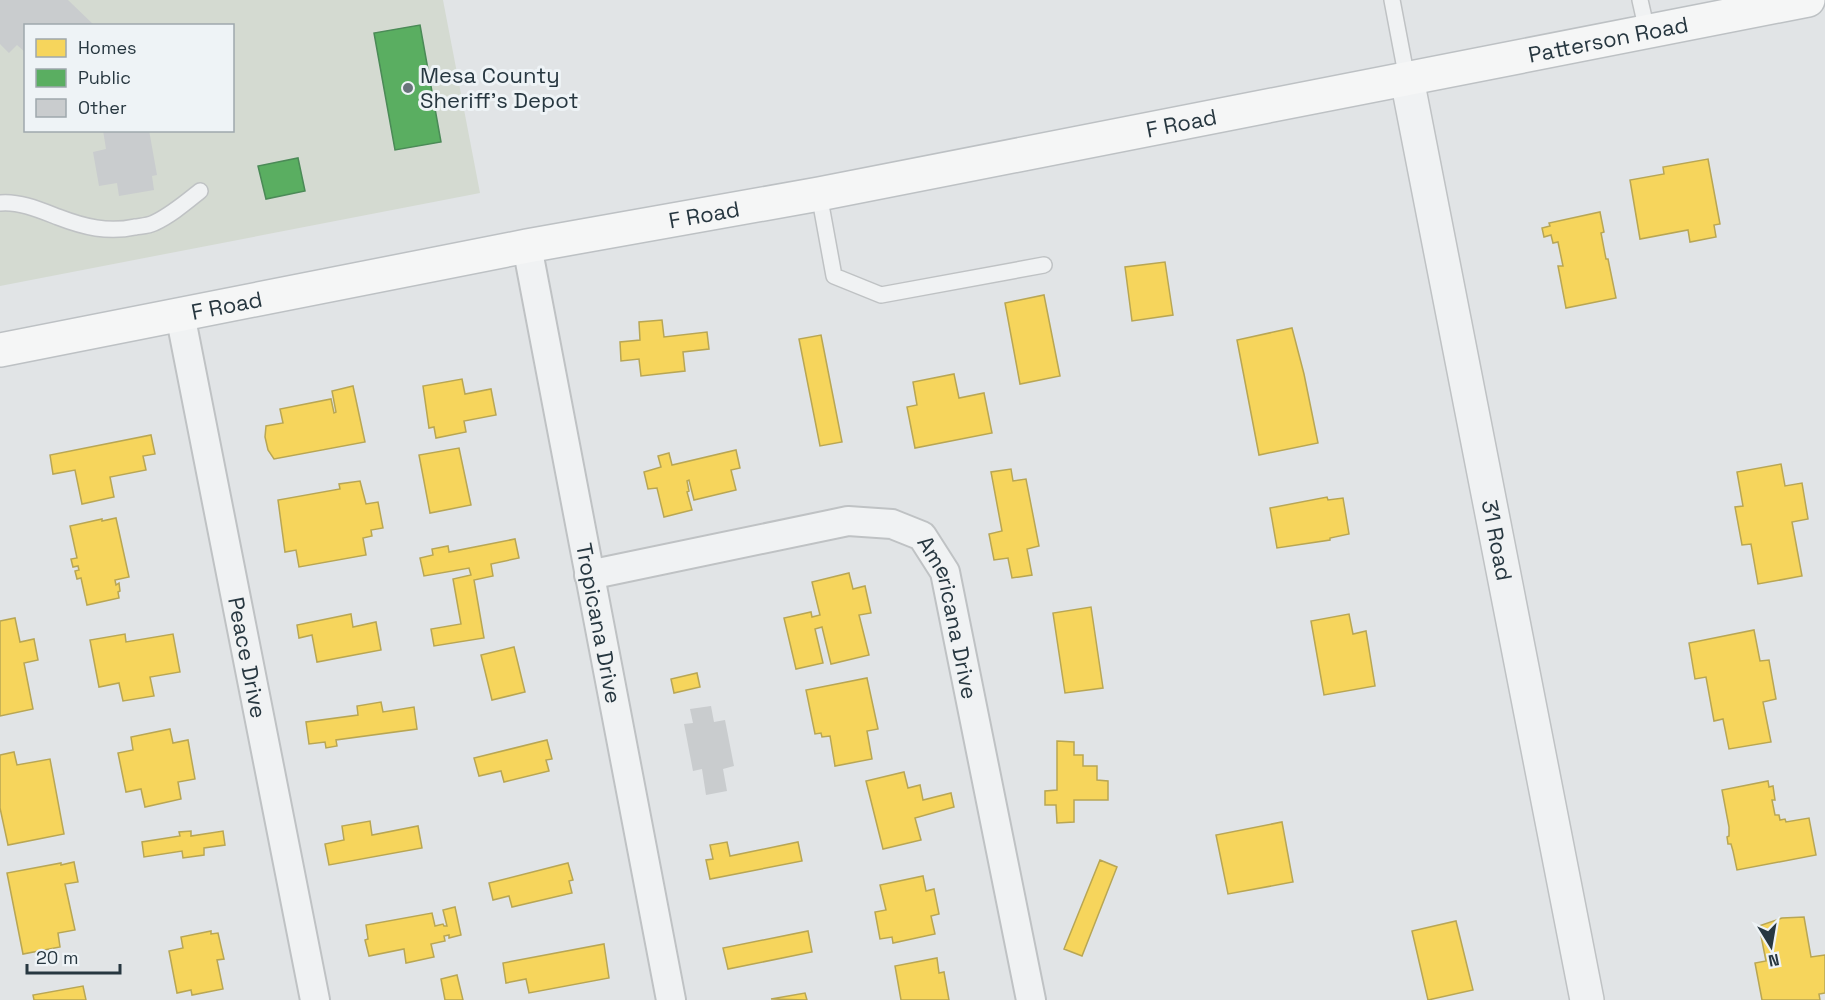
<svg xmlns="http://www.w3.org/2000/svg" width="1825" height="1000" font-family="'Space Grotesk',sans-serif">
  <style>
    .green { fill: #d4dad1; fill-rule: evenodd }
    .homes { fill: #f6d55c; stroke: #b8a654; stroke-width: 1.5 }
    .public { fill: #5aae61; stroke: #4b8a57; stroke-width: 1.5 }
    .building { fill: #c9ccce }
    .lines { fill: none; stroke-linecap: round; stroke-linejoin: round }
    .service-casing { stroke: #bfc2c4; stroke-width: 18 }
    .minor-casing { stroke: #bfc2c4; stroke-width: 32 }
    .tertiary-casing { stroke: #bfc2c4; stroke-width: 36 }
    .primary-casing { stroke: #bdc1c4; stroke-width: 36 }
    .service { stroke: #f0f2f3; stroke-width: 15 }
    .minor { stroke: #f0f2f3; stroke-width: 28 }
    .tertiary { stroke: #f0f2f3; stroke-width: 33 }
    .primary { stroke: #f5f6f6; stroke-width: 33 }
    .poi-dot { fill: #68747a; stroke: #eef3f6; stroke-width: 2 }
    .labels { text-anchor: middle; dominant-baseline: central; stroke-width: 6; stroke-linejoin: round; paint-order: stroke }
    .street-label { font-size: 22px; fill: #273740; stroke: #eef3f6 }
    .poi-label { font-size: 22px; fill: #273740; stroke: #eef3f6; text-anchor: start }
  </style>
  <rect width="100%" height="100%" fill="#e1e4e6"/>
  <!-- green -->
  <path class="green" d="M0,0H443L480,193L0,286ZM26,26H232V130H26Z"/>
  <!-- homes -->
  <path class="homes" d="M1708,159L1720,224L1714,225L1716,237L1690,242L1688,230L1640,239L1630,180L1664,174L1663,167Z
    M1600,212L1604,232L1601,233L1606,259H1608L1616,298L1566,308L1558,266H1563L1558,242L1553,243L1551,235L1544,237L1542,228L1550,226L1549,223Z
    M1165,262L1173,315L1132,321L1125,267Z
    M1044,295L1060,376L1020,384L1005,303Z
    M662,320L664,337L707,332L709,349L683,352L685,371L641,376L639,359L621,361L620,342L640,340L639,322Z
    M1292,328L1304,374L1318,443L1259,455L1237,340Z
    M821,335L842,442L820,446L799,339Z
    M954,374L959,398L984,393L992,433L915,448L907,407L917,405L913,382Z
    M462,379L465,394L491,389L496,415L464,421L466,432L436,438L434,427L429,428L423,386Z
    M353,386L365,442L274,459L268,450L265,437L266,426L283,423L280,409L331,399L334,413L336,412L332,391Z
    M151,435L155,454L143,456L146,470L110,477L114,497L82,504L75,470L53,474L50,455Z
    M459,448L471,505L430,513L419,455Z
    M736,450L740,468L731,470L736,490L694,500L689,480L687,481L689,491L687,492L692,510L664,517L657,488L648,489L644,472L661,467L658,456L669,453L672,465Z
    M1781,464L1785,486L1802,483L1808,519L1792,522L1802,576L1758,584L1751,544L1742,545L1735,507L1743,506L1737,472Z
    M1011,469L1013,481L1026,479L1039,546L1027,549L1032,575L1012,578L1008,558L994,560L989,534L1002,531L991,472Z
    M360,481L366,504L378,502L383,528L371,530L372,536L363,538L366,555L299,567L296,550L285,552L278,500L340,489L339,484Z
    M1327,497L1328,500L1343,498L1349,534L1330,538V540L1277,548L1270,508Z
    M116,518L129,577L115,580L116,585L119,583L120,591L118,592L119,598L87,605L81,578L77,579L75,571L79,570L78,566L73,567L71,559L77,558L70,526L102,519V521Z
    M515,539L519,558L491,564L493,576L474,580L484,638L434,646L431,629L461,624L453,579L471,575L469,568L424,576L420,558L433,555L432,549L448,546L449,552Z
    M849,573L853,589L865,586L871,613L859,615L869,655L831,664L822,627L815,629L823,663L796,669L784,618L811,612L812,617L820,615L812,582Z
    M1091,607L1103,688L1065,693L1053,613Z
    M351,614L353,627L376,622L381,650L317,662L312,635L299,638L297,625Z
    M1349,614L1353,634L1366,631L1375,686L1324,695L1311,621Z
    M15,618L20,642L34,639L38,660L24,663L33,709L0,716V621Z
    M1754,630L1760,661L1769,660L1776,699L1763,702L1771,742L1729,749L1723,719L1714,721L1706,677L1695,679L1689,643Z
    M125,634L126,642L173,634L180,672L150,677L154,696L123,701L119,683L99,687L90,640Z
    M514,647L525,692L492,700L481,655Z
    M697,673L700,687L674,693L671,679Z
    M867,678L878,729L867,731L872,759L835,766L830,736L822,737L821,733L815,734L806,690Z
    M381,702L383,712L414,707L417,729L336,740L337,746L326,748L325,742L309,744L306,722L358,715L357,706Z
    M170,729L173,743L188,740L195,779L178,782L181,799L145,807L141,789L126,792L118,753L133,750L131,737Z
    M547,740L552,759L546,760L549,771L504,782L501,771L479,776L474,758Z
    M1057,741L1074,742V755H1083V766H1097V780L1108,781V800H1074V822L1057,823L1056,805H1045V791L1057,790Z
    M14,752L17,765L50,759L64,834L8,845L0,808V755Z
    M904,772L908,788L920,785L923,800L951,793L954,807L915,818L921,840L883,849L866,781Z
    M1768,781L1769,787L1773,786L1775,800H1772L1775,815H1779L1780,820L1785,819L1786,822L1809,818L1816,855L1737,870L1733,851L1731,844H1728L1727,837L1729,836V827L1722,790Z
    M370,821L372,835L418,826L422,848L329,865L325,844L344,840L342,826Z
    M1282,822L1293,882L1228,894L1216,835Z
    M191,831V836L223,831L225,845L204,848V855L183,858L182,851L144,857L142,842L180,836L179,832Z
    M727,842L730,856L798,842L802,861L710,879L706,860L713,859L710,845Z
    M1100,860L1117,867L1082,956L1064,949Z
    M74,862L78,882L65,884L75,930L58,933L60,947L23,954L7,873L61,863V865Z
    M568,863L573,880L569,881L572,893L512,907L509,896L493,900L489,883Z
    M923,876L926,891L934,889L939,914L931,916L935,934L893,943L892,937L880,939L875,912L886,910L880,885Z
    M455,907L461,935L449,938V935L444,936L445,941L431,944L434,957L406,963L404,949L369,956L365,940L368,939L366,925L432,913L435,926L443,924L444,926H447L443,910Z
    M1804,917L1811,957L1825,955V993L1819,994L1820,1000H1762L1755,963L1766,961L1759,926L1782,918Z
    M1456,921L1473,990L1428,1000L1412,931Z
    M211,931V934L218,933L224,959L217,960L223,989L192,995L191,990L177,993L169,951L183,948L181,937Z
    M808,931L812,952L728,969L723,948Z
    M604,944L609,978L529,993L526,979L506,983L503,963Z
    M937,958L939,973L944,972L949,1000H901L895,966Z
    M457,975L463,1000H445L441,979Z
    M83,986L86,1000H34L33,995Z
    M805,993L807,1000L771,999Z"/>
  <!-- public -->
  <path class="public" d="M420,25L441,142L395,150L374,33Z
    M298,158L305,191L266,199L258,166Z"/>
  <!-- building -->
  <path class="building" d="M0,0H68L95,26H26V53L17,45L9,53L0,44Z
    M103,130H149L157,175L152,176L154,190L119,196L117,183L99,186L93,152L106,149Z
    M711,706L714,722L725,720L734,766L723,769L727,791L706,795L702,769L693,771L684,724L693,723L690,709Z"/>
  <g class="lines">
    <!-- service casing -->
    <g class="service-casing">
      <path id="service" d="M1392,0L1407,79
        M1640,0L1647,31
        M819,194L834,276L881,295L1044,265
        M0,203C19,201 40,210 58,217C84,227 108,233 135,227C141,226 148,226 154,223C171,215 185,203 200,191"/>
    </g>
    <!-- minor casing -->
    <g class="minor-casing">
      <g id="minor">
        <path id="s1" d="M527,246L671,1000"/>
        <path id="s2" d="M180,314L315,1000"/>
        <path id="s3" d="M589,575L848,521L892,524L922,536L945,572L1031,1000"/>
      </g>
    </g>
    <!-- tertiary casing -->
    <g class="tertiary-casing">
      <g id="tertiary">
        <path id="s4" d="M1407,79L1587,1000"/>
      </g>
    </g>
    <!-- primary casing -->
    <g class="primary-casing">
      <g id="primary">
        <path id="s5" d="M0,350L527,246L819,194L1808,0"/>
      </g>
    </g>
    <!-- service -->
    <use href="#service" class="service"/>
    <!-- minor -->
    <use href="#minor" class="minor"/>
    <!-- tertiary -->
    <use href="#tertiary" class="tertiary"/>
    <!-- primary -->
    <use href="#primary" class="primary"/>
  </g>
  <!-- markers -->
  <circle class="poi-dot" cx="408" cy="88" r="6"/>
  <g class="labels">
    <!-- street labels -->
    <g class="street-label">
      <text stroke="none"><textPath href="#s5" startOffset="1638">Patterson Road</textPath></text>
      <text stroke="none"><textPath href="#s5" startOffset="1203">F Road</textPath></text>
      <text stroke="none"><textPath href="#s5" startOffset="717">F Road</textPath></text>
      <text stroke="none"><textPath href="#s5" startOffset="231">F Road</textPath></text>
      <text stroke="none"><textPath href="#s4" startOffset="470">31 Road</textPath></text>
      <text stroke="none"><textPath href="#s3" startOffset="428">Americana Drive</textPath></text>
      <text stroke="none"><textPath href="#s1" startOffset="384">Tropicana Drive</textPath></text>
      <text stroke="none"><textPath href="#s2" startOffset="350">Peace Drive</textPath></text>
    </g>
    <!-- poi labels -->
    <g class="poi-label">
      <text x="420" y="75">Mesa County<tspan x="420" dy="25">Sheriff's Depot</tspan></text>
    </g>
  </g>
  <!-- legend -->
  <rect x="24" y="24" width="210" height="108" fill="#eef3f6" stroke="#9ea8ad" stroke-width="1.5"/>
  <rect x="36" y="39" width="30" height="18" fill="#f6d55c" stroke="#9ea8ad" stroke-width="1.5"/>
  <text x="78" y="54" font-size="18" fill="#273740">Homes</text>
  <rect x="36" y="69" width="30" height="18" fill="#5aae61" stroke="#9ea8ad" stroke-width="1.5"/>
  <text x="78" y="84" font-size="18" fill="#273740">Public</text>
  <rect x="36" y="99" width="30" height="18" fill="#c9ccce" stroke="#9ea8ad" stroke-width="1.5"/>
  <text x="78" y="114" font-size="18" fill="#273740">Other</text>
  <!-- north arrow -->
  <g transform="translate(1771 946) rotate(169)" stroke="#eef3f6" stroke-width="4.5" paint-order="stroke">
  <path d="M0-4.5L10 22L0 15L-10 22Z" fill="#273740"/>
  <text y="-9" font-size="16" font-weight="bold" text-anchor="middle" fill="#273740">N</text>
  </g>
  <!-- scale -->
  <path d="M27 964v9h93v-9" fill="none" stroke="#273740" stroke-width="3"/>
  <text x="36" y="964" font-size="18" fill="#273740" stroke="#eef3f6" stroke-width="4.5" paint-order="stroke">20 m</text>
</svg>
